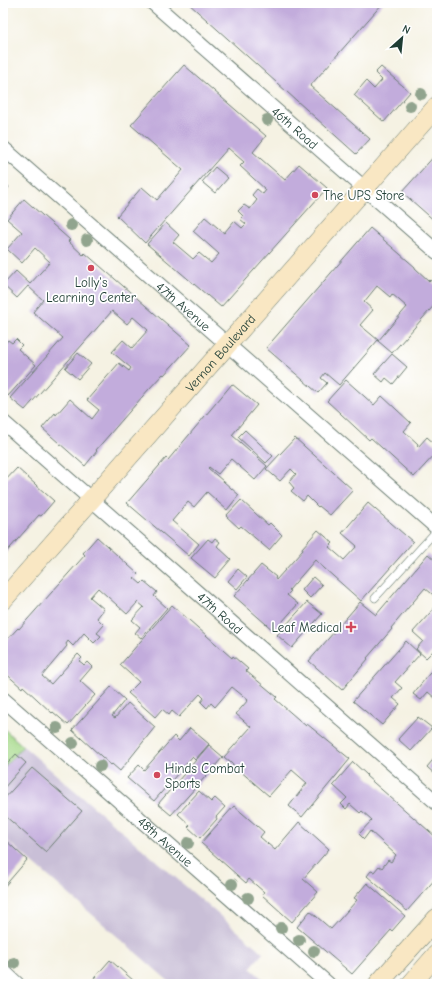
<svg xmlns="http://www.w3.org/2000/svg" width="440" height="987" font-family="'Comic Neue',sans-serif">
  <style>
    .industrial { fill: #c9bfd7 }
    .green { fill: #a5d989; stroke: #628b5e }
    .building { fill: #c2acdc }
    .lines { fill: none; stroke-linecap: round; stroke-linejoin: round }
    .service-casing { stroke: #6a7c71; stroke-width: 8 }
    .minor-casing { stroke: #6a7c71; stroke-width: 16 }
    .secondary-casing { stroke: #6a7c71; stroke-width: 20 }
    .service { stroke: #fff; stroke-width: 7 }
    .minor { stroke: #fff; stroke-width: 14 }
    .secondary { stroke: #f9e7c3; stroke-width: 19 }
    .tree { fill: #91a48e }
    .poi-dot { fill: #d1495b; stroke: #fff; stroke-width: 1.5 }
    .labels { text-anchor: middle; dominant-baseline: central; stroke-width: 3.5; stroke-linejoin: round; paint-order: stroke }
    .street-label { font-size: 13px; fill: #1f3d34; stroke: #fff }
    .poi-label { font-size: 13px; fill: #1f3d34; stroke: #fff; text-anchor: start }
  </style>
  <rect width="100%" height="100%" fill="#fff"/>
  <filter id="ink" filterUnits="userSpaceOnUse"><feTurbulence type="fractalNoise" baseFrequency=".025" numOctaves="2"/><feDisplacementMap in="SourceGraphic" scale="8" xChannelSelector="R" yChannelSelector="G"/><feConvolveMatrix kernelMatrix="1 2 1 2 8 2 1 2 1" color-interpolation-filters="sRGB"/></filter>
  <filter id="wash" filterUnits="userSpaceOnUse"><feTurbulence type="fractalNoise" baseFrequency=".012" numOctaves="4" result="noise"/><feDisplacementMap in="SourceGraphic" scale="16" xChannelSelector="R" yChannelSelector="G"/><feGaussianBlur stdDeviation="0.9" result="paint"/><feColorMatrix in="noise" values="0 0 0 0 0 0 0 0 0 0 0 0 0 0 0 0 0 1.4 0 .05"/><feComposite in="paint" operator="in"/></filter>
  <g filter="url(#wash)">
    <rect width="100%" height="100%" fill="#f5f2e3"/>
    <!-- industrial -->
    <path class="industrial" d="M23,746L263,953L250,968L269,984H172L3,837V769Z"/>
    <!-- green -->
    <path class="green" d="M3,728L23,746L3,769Z"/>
    <g id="blocks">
      <!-- building -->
      <path class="building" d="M188,3H383L310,86L370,139L356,154Z
        M184,65L266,136L253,152L285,180L299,164L327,188L221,307L147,244L166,223L179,235L173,242L193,259L199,253L211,263L219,254L193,231L205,217L224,233L234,221L242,228L246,224L240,219L243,216L238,211L244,205L250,209L257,200L252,195L257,189L263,194L266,190L240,166L244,162L228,148L145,243L117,216L142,187L157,200L183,170L131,125Z
        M381,67L410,92L384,122L354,95L366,81L374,89L382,80L375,73Z
        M437,153V223L402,192Z
        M215,167L228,178L215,193L202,182Z
        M3,182L9,187L3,194Z
        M24,199L70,240L68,241L83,255L85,253L191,345L164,375L163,374L149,389L96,450L97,451L85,466L42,428L55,413L56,415L70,399L92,419L99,410L87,400L119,363L129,371L131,368L112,352L123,340L132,348L148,330L133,317L127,324L112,311L25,410L10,398L63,338L33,312L43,300L28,286L17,298L3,285L16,271L30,284L50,262L35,248L22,263L7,249L22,232L7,219Z
        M370,228L415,267V268L429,281L430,280L437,286V302L392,353L378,341L407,307L392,294L390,297L377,286L364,302L373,310L360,325L378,340L339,385L325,373L321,378L327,383L318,393L266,348Z
        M16,339L22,345L18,349L36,365L8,396L3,392V346L8,340L12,343Z
        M78,353L91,364L78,379L65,368Z
        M392,354L407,367L393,384L386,378L383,382L374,374Z
        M346,380L374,405L382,396L411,423L404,431L418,444L417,446L418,447L427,437L437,446V452L414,477L371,438L369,440L327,401Z
        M232,384L257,405L232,435L267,466L255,480L231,459L218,474L209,467L208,468L239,495L227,510L207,492L194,507L188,502L172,521L199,544L189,556L127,503L166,458L168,460Z
        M245,430L273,456L266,463L238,437Z
        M295,438L353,490L330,515L319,506L318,507L307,496L303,501L291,491L294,488L289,482L296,474L291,469L280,481L266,469Z
        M17,468L54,501L41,516L39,515L3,556V483Z
        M241,500L268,525L270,523L282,535L269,550L241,526L239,528L226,516Z
        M368,503L413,542L361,601L315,560L289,590L291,591L287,595L298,604L274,631L234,596L261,565L276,577L275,578L276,580L303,550L302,548L318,530L333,543L329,547L344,560L357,546L342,533Z
        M97,537L138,574L134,578L141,584L144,581L157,592L154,596L167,608L141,638L135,633L140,627L132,620L144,607L138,602L127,614L98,588L90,597L104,609L97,618L104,625L97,633L101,636L94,643L84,633L73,646L68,641L66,644L67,646L42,676L51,684L78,654L82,658L79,661L82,663L84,665L87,662L92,667L80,681L95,695L68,725L53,712L52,713L23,686L22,688L3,671V644L18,628L19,629L85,555L83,553Z
        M215,538L220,542L217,546L231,559L215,578L191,558L208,539L212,542Z
        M428,554L437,562V598L425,588L391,628L392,629L367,658L368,659L342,690L309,661L360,602L376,615Z
        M238,569L247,577L237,589L228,581Z
        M313,577L322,585L310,598L302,590Z
        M307,602L322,614L292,648L277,635Z
        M172,605L232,658L233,656L248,669L246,671L277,697L275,699L306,726L307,724L350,759L302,817L289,806L307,783L292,770L269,796L224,757L251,727L236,714L248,700L232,687L215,707L211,703L207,708L201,702L204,698L200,694L179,717L172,711L169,715L162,709L155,717L128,693L139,682L120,665Z
        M437,605V653L434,650L426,658L416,649L423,641L413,632Z
        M406,641L420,654L395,682L402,688L393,698L400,704L382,725L353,701Z
        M437,664V696L435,698L428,692L421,700L413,694Z
        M111,687L125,700L112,716L115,718L128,703L155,727L120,771L112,764L111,765L72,730Z
        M418,717L432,728L411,751L398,739Z
        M190,728L209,744L195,760L192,757L154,801L127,778L139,765L144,770L174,736L179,741Z
        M209,745L223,757L171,815L158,804Z
        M16,754L26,763L3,789V769Z
        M437,755V776L427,767Z
        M353,762L367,775L366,776L437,838V877L407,911L367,876L371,871L374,872L379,866L382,868L388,860L391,862L396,855L370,831L364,839L359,834L372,820L362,811L360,813L350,804L346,809L341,804L347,798L333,785Z
        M32,768L82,811L46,852L3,814V800Z
        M199,791L211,802L215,798L225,807L216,817L217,819L200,838L188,827L190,825L178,814Z
        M234,806L264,832L260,837L275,850L299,822L329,849L303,879L318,892L292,922L262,895L264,892L249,879L246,883L201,843Z
        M3,838L27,860L3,888Z
        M367,883L405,916L392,931L391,930L352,974L297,927L310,911L331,929L357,900L354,898Z
        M110,960L134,981L132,984H89Z"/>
    </g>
  </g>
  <g filter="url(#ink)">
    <use href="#blocks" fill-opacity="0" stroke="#6a7c71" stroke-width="1"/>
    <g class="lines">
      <!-- service casing -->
      <g class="service-casing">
        <path id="service" d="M375,598L437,530"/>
      </g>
      <!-- minor casing -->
      <g class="minor-casing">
        <g id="minor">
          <path id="s1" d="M153,3L437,252"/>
          <path id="s2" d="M3,148L437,528"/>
          <path id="s3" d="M3,422L437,803"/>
          <path id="s4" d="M3,699L328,984"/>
          <path d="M3,971L17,984"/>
        </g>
      </g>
      <!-- secondary casing -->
      <g class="secondary-casing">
        <g id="secondary">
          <path id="s5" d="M3,600L437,106"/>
          <path d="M378,984L437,918"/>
          <path d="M411,984L437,954"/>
        </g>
      </g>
      <!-- service -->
      <use href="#service" class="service"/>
      <!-- minor -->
      <use href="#minor" class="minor"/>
      <!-- secondary -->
      <use href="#secondary" class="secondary"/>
    </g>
    <!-- trees -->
    <g class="tree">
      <circle cx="421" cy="94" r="6"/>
      <circle cx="410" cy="106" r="6"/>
      <circle cx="267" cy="120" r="6"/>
      <circle cx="71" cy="225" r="6"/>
      <circle cx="87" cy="240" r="6"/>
      <circle cx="57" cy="728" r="6"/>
      <circle cx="73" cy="743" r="6"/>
      <circle cx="100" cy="766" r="6"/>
      <circle cx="188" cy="843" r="6"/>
      <circle cx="232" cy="884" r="6"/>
      <circle cx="248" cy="898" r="6"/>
      <circle cx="281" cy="928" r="6"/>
      <circle cx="299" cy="940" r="6"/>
      <circle cx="314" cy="951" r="6"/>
      <circle cx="14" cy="963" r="6"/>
    </g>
  </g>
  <!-- markers -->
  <g class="poi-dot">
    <circle cx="315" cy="195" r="4"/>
    <circle cx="91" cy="268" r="4"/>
    <path d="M349 621h4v4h4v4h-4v4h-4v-4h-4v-4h4z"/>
    <circle cx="157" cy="775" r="4"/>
  </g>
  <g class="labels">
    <!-- street labels -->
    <g class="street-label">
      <text stroke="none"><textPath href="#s1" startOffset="189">46th Road</textPath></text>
      <text stroke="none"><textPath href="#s2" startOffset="240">47th Avenue</textPath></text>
      <text stroke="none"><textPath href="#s5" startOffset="329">Vernon Boulevard</textPath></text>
      <text stroke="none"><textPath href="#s3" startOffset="289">47th Road</textPath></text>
      <text stroke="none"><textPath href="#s4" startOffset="216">48th Avenue</textPath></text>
    </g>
    <!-- poi labels -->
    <g class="poi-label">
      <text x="323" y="195">The UPS Store</text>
      <text x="91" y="282" text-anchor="middle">Lolly's<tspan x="91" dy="15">Learning Center</tspan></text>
      <text x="342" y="627" text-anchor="end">Leaf Medical</text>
      <text x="165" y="768">Hinds Combat<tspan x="165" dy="15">Sports</tspan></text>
    </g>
  </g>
  <!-- margin -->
  <rect width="440" height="987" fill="none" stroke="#fff" stroke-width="16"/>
  <!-- north arrow -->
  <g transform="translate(402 38) rotate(27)" stroke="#ffffff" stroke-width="3" paint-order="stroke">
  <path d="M0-3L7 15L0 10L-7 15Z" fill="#1f3d34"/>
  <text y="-6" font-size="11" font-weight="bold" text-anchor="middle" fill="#1f3d34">N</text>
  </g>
</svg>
